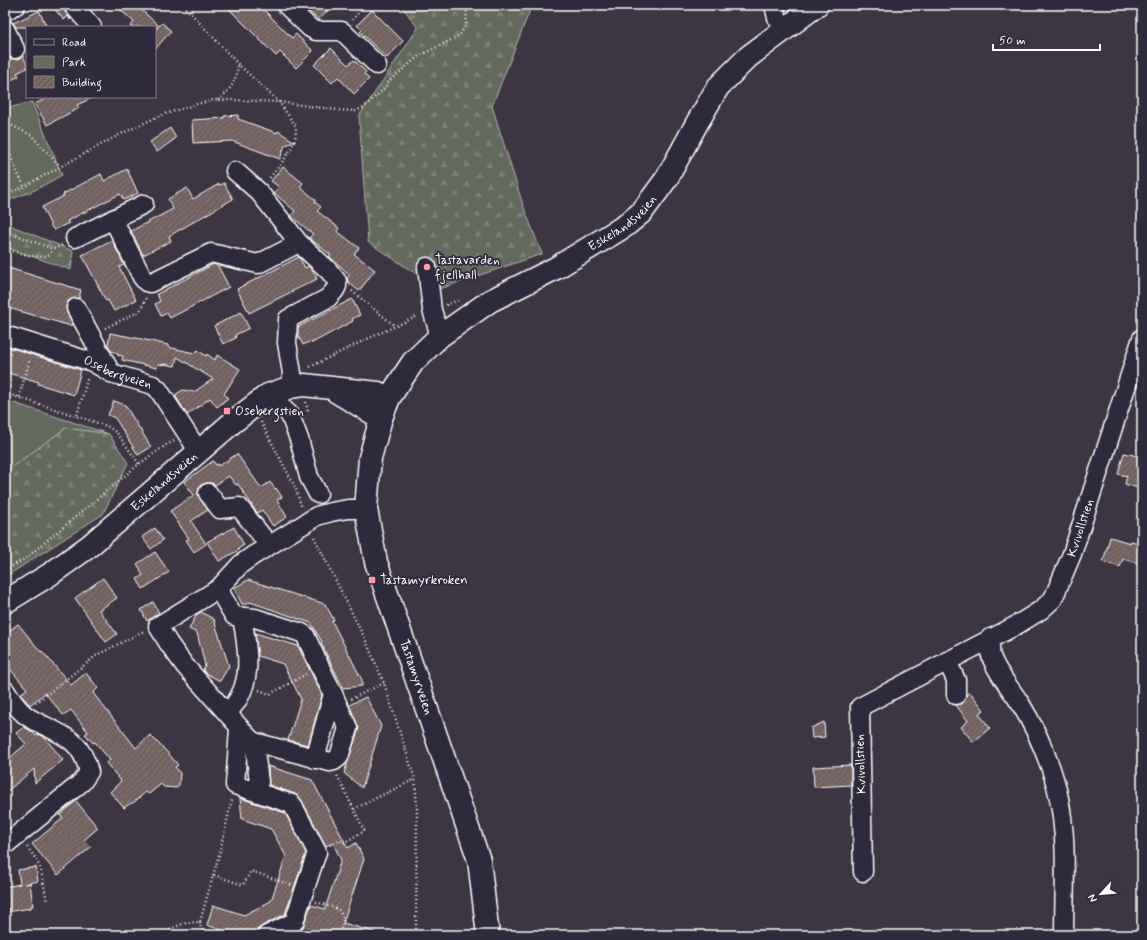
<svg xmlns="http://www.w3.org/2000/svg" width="1147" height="940" font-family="Mynerve,sans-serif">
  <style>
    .green { fill: #646a5d; stroke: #b2b4ae }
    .forest { fill: url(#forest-firs); stroke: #b2b4ae }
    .building { fill: url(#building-hatch); stroke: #fff }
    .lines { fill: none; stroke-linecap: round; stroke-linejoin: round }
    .minor-casing { stroke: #fff; stroke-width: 21 }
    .major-casing { stroke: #fff; stroke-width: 25 }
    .path { stroke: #fff; stroke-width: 2.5; stroke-dasharray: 1 3; stroke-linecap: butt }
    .minor { stroke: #2f2a3d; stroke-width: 18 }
    .major { stroke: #2f2a3d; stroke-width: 22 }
    .poi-dot { fill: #ff9aa2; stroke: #2f2a3d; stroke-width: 1.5 }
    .labels { text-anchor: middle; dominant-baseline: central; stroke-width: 3.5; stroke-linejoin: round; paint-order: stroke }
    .street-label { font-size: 13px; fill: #fff; stroke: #2f2a3d }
    .poi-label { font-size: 13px; fill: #fff; stroke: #2f2a3d; text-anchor: start }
  </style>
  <defs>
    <pattern id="forest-firs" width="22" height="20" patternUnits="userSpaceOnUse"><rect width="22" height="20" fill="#646a5d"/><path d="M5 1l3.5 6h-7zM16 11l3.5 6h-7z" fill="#7b8075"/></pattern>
    <pattern id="building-hatch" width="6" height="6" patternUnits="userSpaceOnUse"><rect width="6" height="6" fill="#736060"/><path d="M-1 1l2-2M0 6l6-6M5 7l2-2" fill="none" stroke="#887878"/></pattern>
  </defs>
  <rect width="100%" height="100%" fill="#3d3544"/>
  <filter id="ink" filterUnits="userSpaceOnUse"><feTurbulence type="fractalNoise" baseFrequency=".025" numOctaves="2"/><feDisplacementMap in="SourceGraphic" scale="8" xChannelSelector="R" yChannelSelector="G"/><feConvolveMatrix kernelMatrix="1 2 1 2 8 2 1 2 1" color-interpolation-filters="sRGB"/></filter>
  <g filter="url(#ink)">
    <!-- green -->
    <path class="green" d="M32,102L62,175L35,190L7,201L5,109Z
      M5,400L17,404L109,434L66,428L5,472Z"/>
    <!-- forest -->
    <path class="forest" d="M401,5H532L492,106L523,205L542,254L439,289L368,242L359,116L418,28Z
      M5,168L7,224L73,251L71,270L5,247Z
      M66,428L109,434L128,463L103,514L5,577V472Z"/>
    <!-- building -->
    <path class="building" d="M51,5H63L65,12L71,19L70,20L68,16L64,20Z
      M115,5H136L159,26L162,23L171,31L155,49V30L158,27H130L134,22Z
      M225,5H259L292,38L296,34L313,51L296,68L280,52L276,56Z
      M301,5H333L319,20Z
      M372,10L403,41L387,58L360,32L362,30L357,25Z
      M39,11L47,27H16L13,23Z
      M331,48L348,65L354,60L366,72L364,74L369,79L354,94L338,77L332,83L314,65Z
      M5,52L9,58L14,59H19L23,56L27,64V68L17,73L19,76L5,83Z
      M49,97H94L77,105L79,108L47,125L35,104Z
      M238,115V119L277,133L278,131L295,142L285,145L280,159L232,141L193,143L192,120L224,118V116Z
      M170,128L176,138L157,152L150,142Z
      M283,167L303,183L300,187L316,200L315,202L321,207L317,211L339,228L337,231L359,248L354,254L375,270L359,291L348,282L347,278L350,275L329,256L331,255L309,238L313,234L291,216L295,211L274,193L279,187L271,181Z
      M127,169L138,193L124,200L120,194L67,221L69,223L54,230L52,228L42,207L64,196L63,194L101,174L104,181Z
      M224,183L233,199L169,236L171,241L143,255L131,231L173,209L168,199L187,188L193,199L219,184L220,185Z
      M112,240L124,265L119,267L136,300L114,311L108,300L106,301L82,255Z
      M299,257L305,268L309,266L312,270L317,279L249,313L237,289Z
      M214,264L218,266L229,287L170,318L167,313L161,316L155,304L160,301L157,294Z
      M5,267L81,290L79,298L71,299L67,302L66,307L67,313L72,322L71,326L5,307Z
      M352,299L360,315L352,319L353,321L312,343L311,341L303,345L298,336V327Z
      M241,312L249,328L235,335L236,338L223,344L214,326Z
      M110,333L146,340L168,345V347L194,353L198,350L206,356L207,354L215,360L217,355L240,369L224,394L228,398L217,407L210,398L187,415L175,395L183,390L194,392L213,379L177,357L175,366L163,364V365L158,364L157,368L122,360L123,356L117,355L118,353L111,351L108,345Z
      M5,346L81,370L74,395L38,384L39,382L5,372Z
      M114,401L125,405L151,447L138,455L115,418L108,415Z
      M1124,453L1142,457V480L1140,479L1138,488L1125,484L1127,476L1118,474Z
      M237,454L261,488L270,482L275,489L276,488L282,497L277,500L287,517L273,526L262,510L257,513L238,484L236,485L234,483L229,476L215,485L212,483H206L201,485L199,489L198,494L200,499L208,510L191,521L206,544L194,552L186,540L189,539L170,511L194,495L184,482L213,461L216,465L218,464L219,466Z
      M234,527L244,545L238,549L239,550L219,561L207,542Z
      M155,528L163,540L151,549L142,537Z
      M1110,537L1130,543L1131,541L1142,544V564L1123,559L1120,567L1103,562Z
      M155,552L169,572L143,589L137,579L143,575L140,571L141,570L137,564Z
      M103,578L117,598L99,610L117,634L106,642L75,598Z
      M248,580L325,604L334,620L332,621L362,680V686L343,688L321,643L322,642L311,623L250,602L247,604H242L234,588Z
      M153,602L159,613L147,621L141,610Z
      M201,612L215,620H214L229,666L220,681L205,673L203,670L205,665L197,633L189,629L197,614Z
      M18,624L41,652L42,651L71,685L86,673L98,688L93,693L136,748L150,735L168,753L178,765L175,767L180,773L179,785L176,788L164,787L161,784L149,794L146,792L133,803H131L124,808L110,792L121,781L106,763L110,760L95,742L93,743L85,734L88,732L71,710L63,715L45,693L30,705L20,694L27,689L5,663L10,659L5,652V634Z
      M255,633L298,646L322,695L308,745L288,740L301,699L283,664L258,656Z
      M970,692L984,710L979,714L990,728L973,742L961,727L968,721L956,705L962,704L965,700L966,695Z
      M366,697L381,726L362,788L344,773L359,728L349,705Z
      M824,722L825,737L812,738L811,728Z
      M24,727L33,732L36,736L38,734L45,738L63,760L35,783L34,769L5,793V762L26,744L16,733Z
      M851,765V785L814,787L813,767Z
      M268,766L312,780L348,848L356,843L364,859L343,923L374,932L373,935H291L302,929L311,905L325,909L341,860L333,843L326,846L301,799L295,794L269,785Z
      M240,798L285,813L306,853L285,914L262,926L258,929L257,935H236L207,925L213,905L244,915L271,901L286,856L271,829L242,819Z
      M76,801L98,828L84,840L91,847L58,875L32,844L63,818L60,815Z
      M36,867L38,881L25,884L30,883L33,906H31V908L7,912L5,887L20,884L18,870Z"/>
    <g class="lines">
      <!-- minor casing -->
      <g class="minor-casing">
        <g id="minor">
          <path d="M73,5L92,27"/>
          <path d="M286,5L310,28L316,31H342L377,65"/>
          <path d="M774,5L777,18"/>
          <path d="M5,11L16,5"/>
          <path d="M5,29L15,49"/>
          <path d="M235,171L259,192L299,243L329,271L337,281V286L335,290L328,298L288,319L287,343L292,373L291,387"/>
          <path d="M113,219L142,277L146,282L150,283L211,253L258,264L299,243"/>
          <path d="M75,238L144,204"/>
          <path d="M427,267L432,310L440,336"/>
          <path d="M76,308L111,373"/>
          <path id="s1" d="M5,335L92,362L111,373L153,385L158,389L199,452"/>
          <path d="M268,395L290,415L299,439L309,477L318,494"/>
          <path d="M208,493L220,509L239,507L269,545"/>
          <path d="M218,589L234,616L255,618L302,633L305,635L333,694L348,728L339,757L334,761L330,762L254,742L249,738L185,666L169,644L158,626L218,589L241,564L254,555L317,516L331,512L348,509H366"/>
          <path d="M990,638C991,644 989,651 991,656C996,672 1011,689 1020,703C1033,724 1043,746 1051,769C1070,822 1064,880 1064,935"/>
          <path d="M947,661L956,680V695"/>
          <path d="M5,690C10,698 17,708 24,714C30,719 37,722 43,725C68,737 82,743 89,772L82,782L5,845"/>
          <path d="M227,713C255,686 248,651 242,617"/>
          <path d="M239,729L235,785L292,804L317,852L294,922L267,935"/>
          <path d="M254,742L259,782"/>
          <path d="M315,759L333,694"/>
          <path id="s2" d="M863,872L860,707L1015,626L1041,610L1053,599L1072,554L1142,338"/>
        </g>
      </g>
      <!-- major casing -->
      <g class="major-casing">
        <g id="major">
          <path d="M337,392L381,418"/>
          <path id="s3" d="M5,602L49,575L88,547L233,422L268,395L291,387L304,385L378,393L389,398"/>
          <path id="s4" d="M488,935L479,860L376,562L366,509L370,458L381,418L389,398L413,362L440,336L490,301L556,268L625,226L642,212L667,178L697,123L718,87L748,57L817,5"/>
        </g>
      </g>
      <!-- path -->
      <path class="path" d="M183,5L238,64L279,102L295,125C301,143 278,167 268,180
        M352,20L365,5
        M218,100C231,89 236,82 238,65
        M5,122L31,135L60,166
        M5,141L16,170L24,186
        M5,195L21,188L119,135L159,116L197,104L214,100H232L279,102L337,110L355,111L363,108L383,90L390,80L419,56L459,36L466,25L467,5
        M5,231L53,249L63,245
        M5,250C15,251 38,259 47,256C50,254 51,252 53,249
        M352,291L395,326
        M446,305L458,300
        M105,328L140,311L146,298
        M310,367L365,340L418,316
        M5,393L107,426L117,433L139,464
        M19,397L30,359
        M306,402L308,413
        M77,415L88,377
        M261,422L295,487L302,508
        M314,537L366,641L384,683L415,779L417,807L416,935
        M5,570L26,558L139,464L166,445L174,441
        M259,690L270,694L306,674
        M351,699L384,683
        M36,703L97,655L144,631
        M354,809L415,779
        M330,845L340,840L343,843L363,832L364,830L337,775
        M27,847L36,859L41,870L47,902
        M214,875L243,885L251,871L291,885
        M316,902L338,909L344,919L339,935
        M200,922C200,931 205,932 213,935
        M164,935C174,925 186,922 200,922L220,851L232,799"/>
      <!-- minor -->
      <use href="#minor" class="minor"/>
      <!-- major -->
      <use href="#major" class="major"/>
    </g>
  </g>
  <!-- markers -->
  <g class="poi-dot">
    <circle cx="427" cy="267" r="4"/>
    <rect x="223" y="407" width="8" height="8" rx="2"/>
    <rect x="368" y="576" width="8" height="8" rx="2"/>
  </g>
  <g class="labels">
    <!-- street labels -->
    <g class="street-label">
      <text stroke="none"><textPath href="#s4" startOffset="855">Eskelandsveien</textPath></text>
      <text stroke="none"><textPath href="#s1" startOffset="119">Osebergveien</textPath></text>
      <text stroke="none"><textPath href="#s3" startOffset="200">Eskelandsveien</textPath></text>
      <text stroke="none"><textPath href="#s2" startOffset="463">Kvivollstien</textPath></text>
      <text transform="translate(416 677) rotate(71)">Tastamyrveien</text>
      <text transform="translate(861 764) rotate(-92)">Kvivollstien</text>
    </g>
    <!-- poi labels -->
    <g class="poi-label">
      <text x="435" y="260">Tastavarden<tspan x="435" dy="15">fjellhall</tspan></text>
      <text x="235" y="411">Osebergstien</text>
      <text x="380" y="580">Tastamyrkroken</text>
    </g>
  </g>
  <!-- margin -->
  <rect width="1147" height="940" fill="none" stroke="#2f2a3d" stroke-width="20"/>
  <rect x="10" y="10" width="1127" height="920" fill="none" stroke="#fff" stroke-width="1.5" filter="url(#ink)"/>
  <!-- legend -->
  <rect x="26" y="26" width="130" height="72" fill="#2f2a3d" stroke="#827f8b"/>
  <rect x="34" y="39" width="20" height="6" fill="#2f2a3d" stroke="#827f8b"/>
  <text x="62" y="46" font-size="12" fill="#ffffff">Road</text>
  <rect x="34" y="56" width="20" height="12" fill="#646a5d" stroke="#827f8b"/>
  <text x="62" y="66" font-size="12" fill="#ffffff">Park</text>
  <rect x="34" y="76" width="20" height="12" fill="url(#building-hatch)" stroke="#827f8b"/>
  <text x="62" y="86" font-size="12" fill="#ffffff">Building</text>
  <!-- north arrow -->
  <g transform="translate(1101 894) rotate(243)" stroke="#2f2a3d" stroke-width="3" paint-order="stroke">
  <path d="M0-3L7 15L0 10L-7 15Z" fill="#ffffff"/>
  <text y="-6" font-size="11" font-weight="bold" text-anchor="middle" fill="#ffffff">N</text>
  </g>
  <!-- scale -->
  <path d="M993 44v6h107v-6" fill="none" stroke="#ffffff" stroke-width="2"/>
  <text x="999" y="44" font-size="12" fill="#ffffff" stroke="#2f2a3d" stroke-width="3" paint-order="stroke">50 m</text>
</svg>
